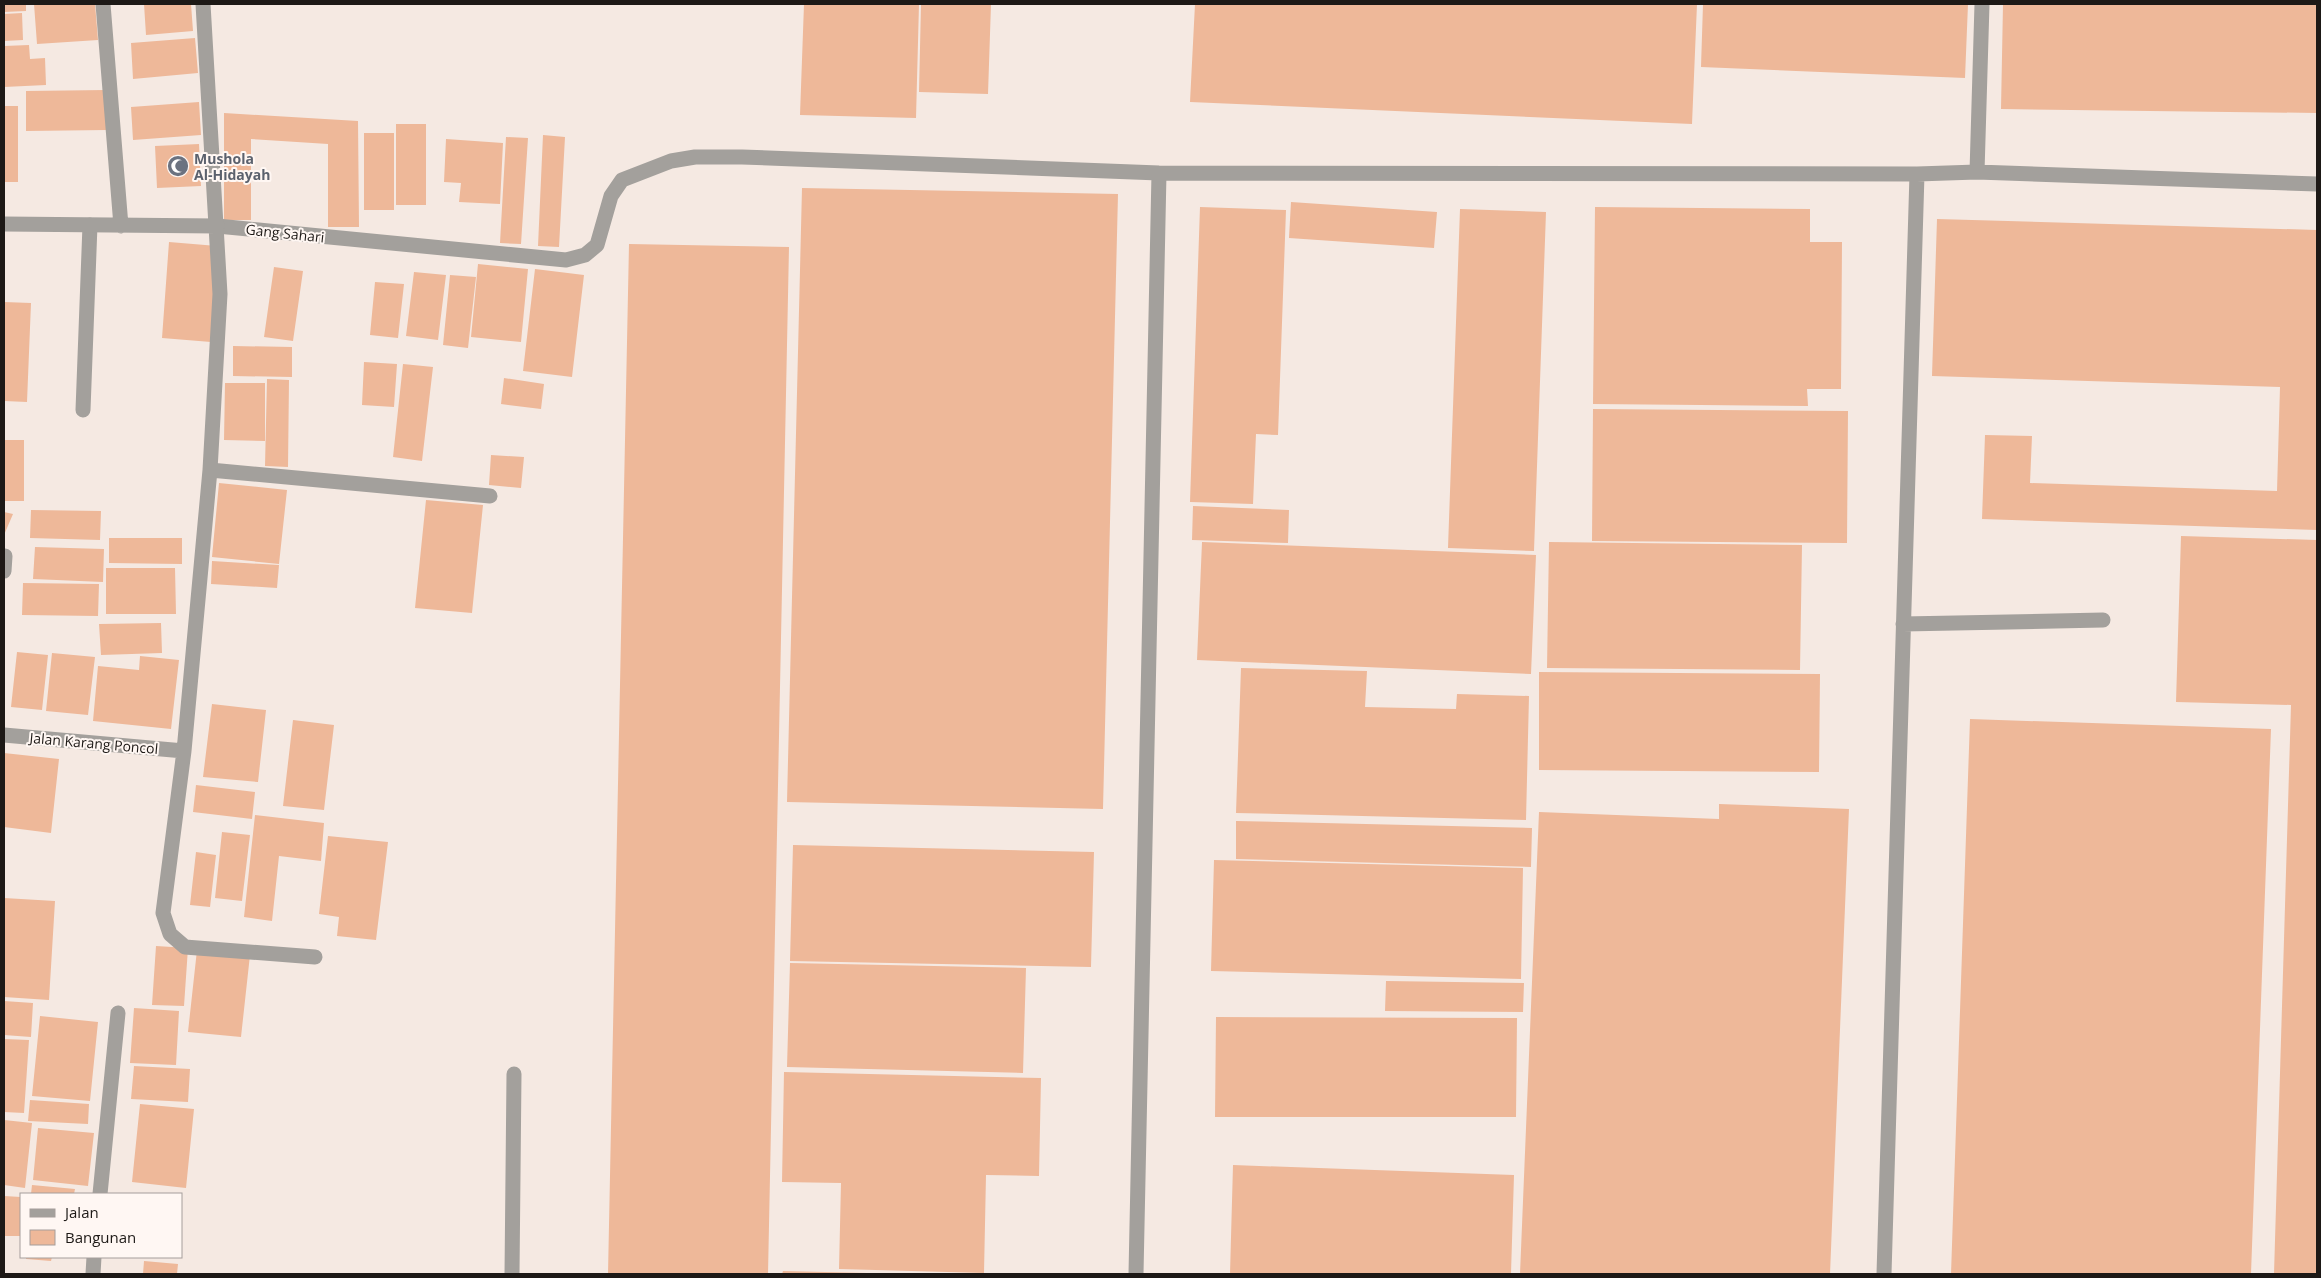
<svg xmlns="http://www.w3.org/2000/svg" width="2321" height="1278" font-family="'Open Sans',sans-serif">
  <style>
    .building { fill: #eeb899 }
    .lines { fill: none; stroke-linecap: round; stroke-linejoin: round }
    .lane { stroke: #a3a09c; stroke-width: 15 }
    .street { stroke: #a3a09c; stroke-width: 15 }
    .labels { text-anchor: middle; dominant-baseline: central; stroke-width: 4; stroke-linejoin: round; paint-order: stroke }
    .worship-label { font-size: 14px; font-weight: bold; fill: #5b616d; stroke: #fff7f3; text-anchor: start }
    .street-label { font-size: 14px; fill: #1d1916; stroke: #fff7f3 }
  </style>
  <rect width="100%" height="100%" fill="#f5e9e2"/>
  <!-- building -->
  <path class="building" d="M4,4H26V11L4,12Z
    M34,4H95L98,40L37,44Z
    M144,4H191L193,31L146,35Z
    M804,4H919L916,118L800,115Z
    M921,4H991L988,94L919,92Z
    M1195,4H1697L1692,124L1190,102Z
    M1703,4H1968L1965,78L1701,67Z
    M2003,4H2317V113L2001,109Z
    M22,13L23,40L4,41V14Z
    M195,38L198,73L133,79L131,43Z
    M29,45L30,59L45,58L46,85L4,87V46Z
    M106,90L107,130L26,131V91Z
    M199,102L201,135L133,140L131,107Z
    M4,106H18V182H4Z
    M224,113L358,121L359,227H328V144L251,139V220H224Z
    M396,124H426V205H396Z
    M364,133H394V210H364Z
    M543,135L565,137L559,247L538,246Z
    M506,137L528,138L521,244L500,243Z
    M446,139L503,143L500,204L459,202L461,183L444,182Z
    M199,144L201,186L157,188L155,146Z
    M802,188L1118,194L1103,809L787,802Z
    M1291,202L1437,212L1434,248L1289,238Z
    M1200,207L1286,210L1278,435L1256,434L1253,504L1190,502Z
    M1595,207L1810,209V242H1842L1841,389H1807L1808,406L1593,404Z
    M1460,209L1546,212L1534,551L1448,548Z
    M1937,219L2317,230V530L1982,519L1985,435L2032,436L2030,483L2277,491L2280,387L1932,376Z
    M169,242L217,246L211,342L162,338Z
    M629,244L789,247L768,1274H608Z
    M478,264L528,269L521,342L471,337Z
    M274,267L303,271L293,341L264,337Z
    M535,269L584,275L572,377L523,371Z
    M414,272L446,275L438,340L406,336Z
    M450,275L476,277L468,348L443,345Z
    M375,282L404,284L398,338L370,335Z
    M4,302L31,303L27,402L4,401Z
    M233,346L292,347V377L233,376Z
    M364,362L397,364L394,407L362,405Z
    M403,364L433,367L422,461L393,457Z
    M504,378L544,384L541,409L501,404Z
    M267,379L289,380L288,467L265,466Z
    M225,383H265V441L224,440Z
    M1593,409L1848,411L1847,543L1592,541Z
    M4,440H24V501H4Z
    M491,455L524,457L521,488L489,485Z
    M219,483L287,490L279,564L212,557Z
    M426,500L483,505L472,613L415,608Z
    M1193,506L1289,510L1288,543L1192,540Z
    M31,510L101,511L100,540L30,538Z
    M4,512L13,514L4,535Z
    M2181,536L2317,540V1274H2274L2291,705L2176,702Z
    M109,538H182V564L109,563Z
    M1202,542L1536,555L1531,674L1197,660Z
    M1549,542L1802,545L1800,670L1547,668Z
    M35,547L104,549L103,582L33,579Z
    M212,561L279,565L277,588L211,584Z
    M106,568H175L176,614H106Z
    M23,583L99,584L98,616L22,615Z
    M161,623L162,653L101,655L99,624Z
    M17,652L48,655L42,710L11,707Z
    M52,653L95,657L88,715L46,711Z
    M140,656L179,660L171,729L93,721L98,666L139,670Z
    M1241,668L1367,671L1365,707L1456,709L1457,694L1529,696L1526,820L1236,813Z
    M1539,672L1820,674L1819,772L1539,770Z
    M212,704L266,710L258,782L203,777Z
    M1970,719L2271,729L2251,1274H1951Z
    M293,720L334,725L324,810L283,806Z
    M4,753L59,759L51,833L4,827Z
    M196,785L255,792L252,819L193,812Z
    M1719,804L1849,809L1830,1274H1520L1539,812L1719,819Z
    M255,815L324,823L321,861L279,856L272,921L244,917Z
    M1236,821L1532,828L1531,867L1236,859Z
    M222,832L250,835L242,901L215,898Z
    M328,836L388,842L376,940L337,936L339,917L319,914Z
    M793,845L1094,852L1091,967L790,961Z
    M196,852L216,855L210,907L190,905Z
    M1214,860L1523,868L1521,979L1211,971Z
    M4,898L55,901L49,1000L4,997Z
    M156,946L188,948L184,1006L152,1005Z
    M197,950L250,955L241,1037L188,1032Z
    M790,963L1026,968L1023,1073L787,1067Z
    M1386,981L1524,983L1523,1012L1385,1011Z
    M4,1001L33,1003L31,1037L4,1035Z
    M134,1008L179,1011L176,1065L130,1063Z
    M40,1016L98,1022L90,1101L32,1096Z
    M1216,1017L1517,1018L1516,1117H1215Z
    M4,1039L29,1040L24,1113L4,1112Z
    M134,1066L190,1069L188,1102L131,1099Z
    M784,1072L1041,1078L1039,1176L986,1175L984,1273L839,1269L841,1183L782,1182Z
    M30,1100L89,1104L88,1124L28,1121Z
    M140,1104L194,1109L186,1188L132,1182Z
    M4,1120L32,1123L25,1188L4,1185Z
    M38,1128L94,1133L88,1186L33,1180Z
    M1233,1165L1514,1175L1511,1274H1230Z
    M32,1185L75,1189L74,1194H31Z
    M4,1196L21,1197V1236H4Z
    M26,1257H52L51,1261L26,1259Z
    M144,1261L178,1264L177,1274H143Z
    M783,1271L867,1273V1274H782Z"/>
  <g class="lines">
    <!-- lane -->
    <path class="lane" d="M1977,172L1982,4
      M217,226L566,260L585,255L597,245L611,196L622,180L671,161L695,157H742L1159,173L1917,174L1977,172L2317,184
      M83,410L90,225
      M1903,624L2103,620
      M512,1274L514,1074
      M1136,1274L1159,173
      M1884,1274L1917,174"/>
    <!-- street -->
    <path class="street" d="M103,4L121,226
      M203,4L220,294L210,470L184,751L163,913L170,934L185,947L315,957
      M4,224L217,226
      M210,470L490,496
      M4,571L5,556
      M4,735L184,751
      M100,1194L118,1013
      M93,1274L94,1257"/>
  </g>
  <!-- icons -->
  <defs>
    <g id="mosque-disc" transform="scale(1.125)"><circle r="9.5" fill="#6b7280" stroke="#fff7f3"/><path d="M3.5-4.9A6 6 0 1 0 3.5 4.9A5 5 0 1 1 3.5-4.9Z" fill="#fff"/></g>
  </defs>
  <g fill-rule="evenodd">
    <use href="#mosque-disc" x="178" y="166"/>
  </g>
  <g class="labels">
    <!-- worship labels -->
    <g class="worship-label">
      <text x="194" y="158">Mushola<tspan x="194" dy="16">Al-Hidayah</tspan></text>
    </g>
    <!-- street labels -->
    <g class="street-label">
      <text transform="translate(285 233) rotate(6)">Gang Sahari</text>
      <text transform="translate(94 743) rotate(5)">Jalan Karang Poncol</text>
    </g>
  </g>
  <!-- border -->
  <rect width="2321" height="1278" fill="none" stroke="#1d1916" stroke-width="10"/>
  <!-- legend -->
  <rect x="20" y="1193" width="162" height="65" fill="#fff7f3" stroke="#a59e9b"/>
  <rect x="30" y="1209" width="25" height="8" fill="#a3a09c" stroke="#a59e9b"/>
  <text x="65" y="1218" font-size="15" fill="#1d1916">Jalan</text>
  <rect x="30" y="1230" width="25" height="15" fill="#eeb899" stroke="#a59e9b"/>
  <text x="65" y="1243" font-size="15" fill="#1d1916">Bangunan</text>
</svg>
